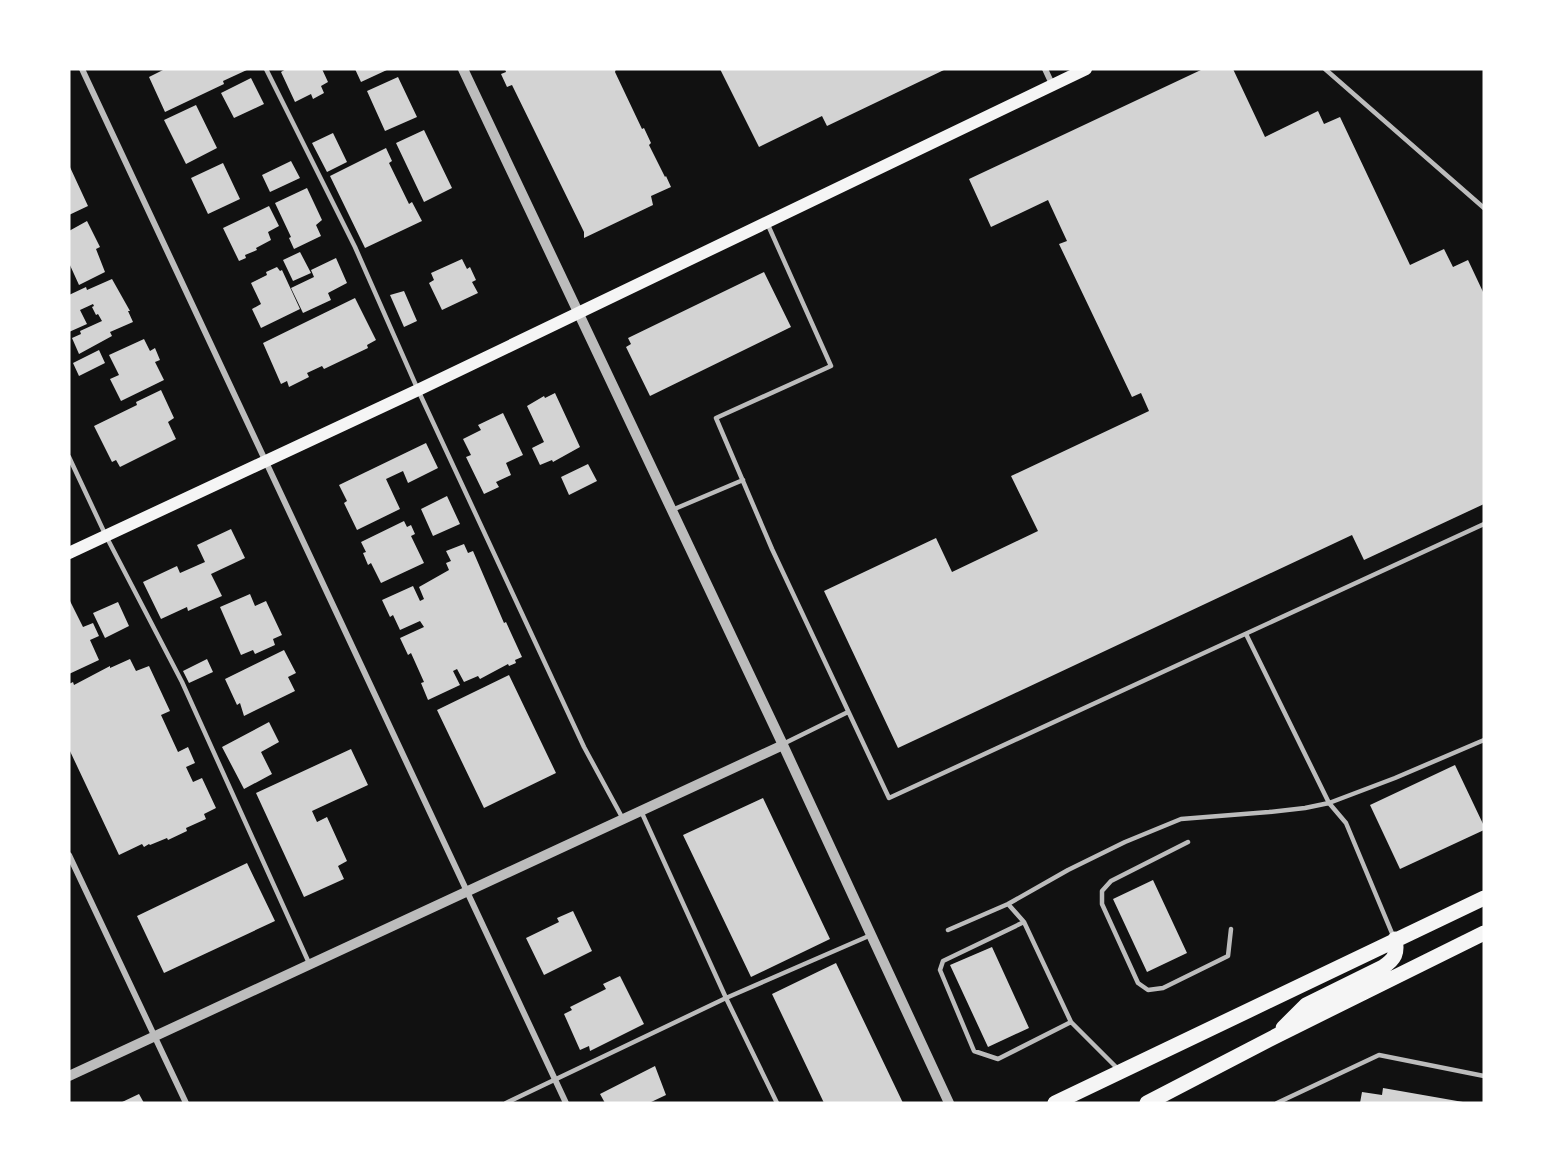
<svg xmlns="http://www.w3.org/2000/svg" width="1553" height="1172" font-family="Barlow,sans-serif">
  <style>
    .building { fill: #d3d3d3 }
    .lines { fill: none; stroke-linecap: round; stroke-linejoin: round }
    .service { stroke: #bcbcbc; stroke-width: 4.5 }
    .minor { stroke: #bcbcbc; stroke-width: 6 }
    .tertiary { stroke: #bcbcbc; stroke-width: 10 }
    .secondary { stroke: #f5f5f5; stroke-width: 12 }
    .primary { stroke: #f5f5f5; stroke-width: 15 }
  </style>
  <rect width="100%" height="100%" fill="#111"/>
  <!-- building -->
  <path class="building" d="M165,69H249L223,81L224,84L165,112L149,77Z
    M286,69H322L328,82L321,86L324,93L313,99L311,94L295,102L281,72Z
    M355,69H389L361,82Z
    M505,69H616L615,72L642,129L644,128L651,143L649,145L665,177L666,176L671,187L651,196L653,205L584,238V232L512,85L507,87L501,74L506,72Z
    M720,69H946L827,126L822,116L759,147Z
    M1203,69H1233L1265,137L1318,111L1324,124L1340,117L1410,265L1444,249L1453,267L1468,260L1484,294V504L1364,560L1352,535L898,748L824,591L936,538L952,572L1038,531L1011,476L1149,411L1141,393L1132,397L1059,244L1067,241L1048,200L991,227L969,179Z
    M398,77L417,117L385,131L367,91Z
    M251,78L264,104L234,118L221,93Z
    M196,105L217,148L186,164L164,120Z
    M424,130L452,188L424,202L396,143Z
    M333,133L347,162L327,172L312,143Z
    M386,148L392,161L389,163L409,204L412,202L422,221L365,248L330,176Z
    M291,161L300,178L270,192L262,175Z
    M223,163L240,199L208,214L191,178Z
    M69,165L88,206L69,215Z
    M307,188L322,220L316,225L321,236L294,249L289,238L291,237L275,203Z
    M269,206L279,226L268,232L271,240L256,248L257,250L245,255L246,258L239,261L223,228Z
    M87,221L100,247L96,249L105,272L79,285L69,263V231Z
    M300,252L311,273L293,281L283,260Z
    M336,258L347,283L328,293L331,300L303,313L291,288L314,277L311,270Z
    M462,259L467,269L470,267L476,280L472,282L478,293L442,310L429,283L434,280L431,273Z
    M277,267L280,271L282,270L300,309L261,328L252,309L261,304L251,283L267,275L266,272Z
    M764,272L791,327L650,396L626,347L631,344L628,338Z
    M112,279L130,311H128L133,322L110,332L112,336L79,354L72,338L81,334L80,331L102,321L98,314L96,315L92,307L94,306L93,304L80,310L87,324L69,332V295L86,287L87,290Z
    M404,291L417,321L404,327L390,295Z
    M355,298L376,340L367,345L368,348L324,369L322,366L307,373L309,377L289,387L287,381L281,384L263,343Z
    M144,339L150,351L155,348L160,360L155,362L164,380L121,401L110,379L119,375L109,355Z
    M99,350L105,363L79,376L73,363Z
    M161,390L174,418L168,422L176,439L120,467L116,460L112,462L94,426L137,405L136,402Z
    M555,393L580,447L553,462L552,460L540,465L532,448L544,442L527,406L544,396L545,398Z
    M503,413L523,455L506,463L511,475L496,482L499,487L484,494L466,457L471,455L463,439L481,430L478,425Z
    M426,443L438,468L408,483L403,471L386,479L400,509L357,530L344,503L347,501L339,485Z
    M588,464L597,481L569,495L561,477Z
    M447,496L460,524L433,536L421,509Z
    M404,521L407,527L411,525L415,534L411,536L424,563L381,583L371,563L368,565L363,553L366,552L361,542Z
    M231,529L245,558L211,574L222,596L188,611L187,607L161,619L143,582L177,566L180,573L205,562L197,545Z
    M464,544L468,553L473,551L504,623L506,622L522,657L515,660L516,663L509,666L508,664L480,679L478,676L464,682L457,669L453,671L460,685L428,700L421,683L424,682L411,653L408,655L400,638L424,627L420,621L400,630L393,615L390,617L382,600L413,586L420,601L424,599L419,587L449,570L446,563L451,561L446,551Z
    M250,594L255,606L266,601L282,635L273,639L275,645L255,654L253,650L241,655L220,607Z
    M69,599L83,627L93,623L99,636L90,640L99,660L69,674Z
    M118,602L129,626L105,638L93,613Z
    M284,650L296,673L288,677L295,691L244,716L240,703L237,705L225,679Z
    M130,659L136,671L149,666L170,711L161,715L178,752L188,747L195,763L186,767L193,782L202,778L216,808L204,814L206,819L186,828L187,831L168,840L167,838L150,845L149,844L144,847L142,844L119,855L69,749V684L73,682L74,685L110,666V668Z
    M207,659L213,672L189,683L183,671Z
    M509,675L556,773L484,808L437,710Z
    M269,722L279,742L261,752L272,774L244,789L222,747Z
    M351,749L368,785L312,811L317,822L327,817L347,861L338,866L344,879L304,897L256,793Z
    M1455,765L1484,826V830L1400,869L1370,805Z
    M763,798L830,939L751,977L683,835Z
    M247,863L275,921L164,973L137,916Z
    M1153,880L1187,953L1147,972L1113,899Z
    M573,911L592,951L544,975L526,938L559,922L557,918Z
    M992,947L1029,1028L988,1047L950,965Z
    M836,963L903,1103H824L772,994Z
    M620,976L644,1024L590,1051L589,1046L580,1050L564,1014L572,1010L570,1007L606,989L603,984Z
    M655,1066L666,1095L649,1103H605L600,1094Z
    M1383,1088L1463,1102V1103H1360L1362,1092L1382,1095Z
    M139,1094L144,1103H120Z"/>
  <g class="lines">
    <!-- service -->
    <path class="service" d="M266,69L355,247L418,390L584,747L623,819
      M1325,69L1484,208
      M768,225L831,366L716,418L772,549L889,798L1484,524
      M69,457L106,536L182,682L309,963
      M672,510L743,480
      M1246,634L1329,803L1346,823L1394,938
      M783,744L848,712
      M641,811L726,998L777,1103
      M1188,842L1111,881L1102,891V904L1138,983L1148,990L1163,988L1228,956L1231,929
      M1008,904L1024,922L1071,1022L1118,1069
      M1024,922L943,961L940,970L974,1051L998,1059L1071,1022
      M948,930L1008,904L1068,870L1125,842L1181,819L1269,812L1305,808L1329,803L1395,778L1484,740
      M506,1103L726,998L871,935
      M1277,1103L1379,1055L1484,1076"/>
    <!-- minor -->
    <path class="minor" d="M82,69L566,1103
      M1045,69L1052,84
      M69,855L186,1103"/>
    <!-- tertiary -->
    <path class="tertiary" d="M463,69L783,745L949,1103
      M69,1076L783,745"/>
    <!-- secondary -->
    <path class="secondary" d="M69,553L418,390L1086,69"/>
    <!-- primary -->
    <path class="primary" d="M1283,1028L1306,1005L1383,967C1395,959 1398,953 1395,939
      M1055,1103L1484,898
      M1147,1103L1276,1036L1484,933"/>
  </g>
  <!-- border -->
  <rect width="1553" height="1172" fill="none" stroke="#ffffff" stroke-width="141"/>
</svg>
